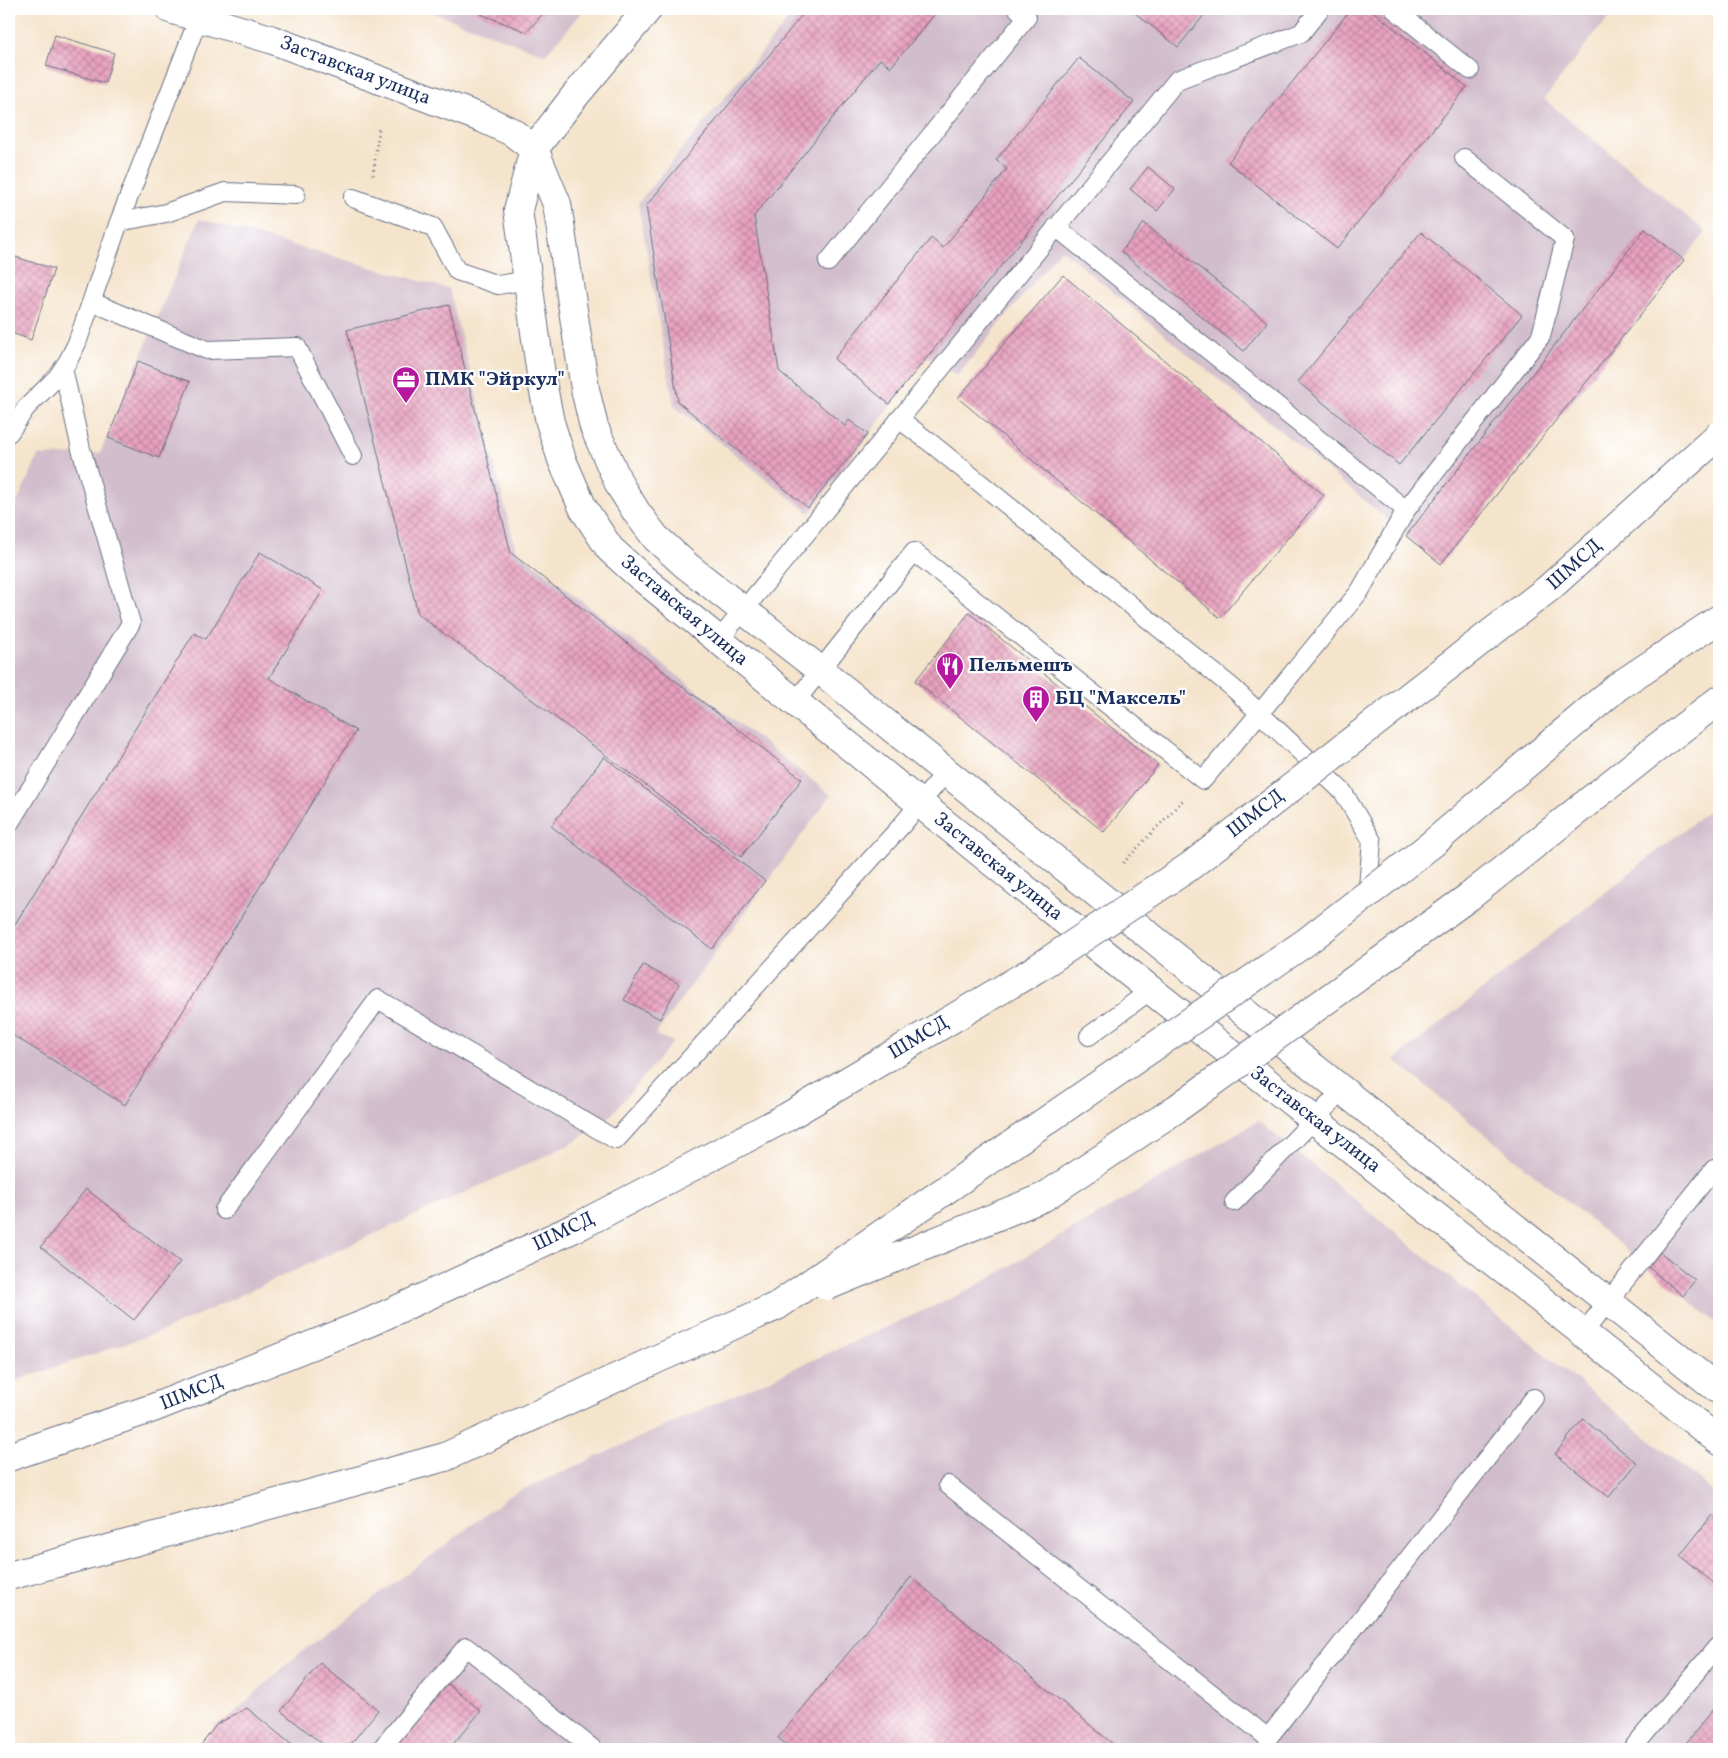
<svg xmlns="http://www.w3.org/2000/svg" width="1728" height="1758" font-family="Vollkorn,serif">
  <style>
    .industrial { fill: #d1bdcb }
    .building { fill: url(#building-cross-hatch) }
    .lines { fill: none; stroke-linecap: round; stroke-linejoin: round }
    .service-casing { stroke: #676e84; stroke-width: 20 }
    .minor-casing { stroke: #676e84; stroke-width: 30 }
    .tertiary-casing { stroke: #676e84; stroke-width: 30 }
    .primary-casing { stroke: #676e84; stroke-width: 30 }
    .path { stroke: #676e84; stroke-width: 3; stroke-dasharray: 1 4; stroke-linecap: butt }
    .service { stroke: #fff; stroke-width: 18 }
    .minor { stroke: #fff; stroke-width: 28 }
    .tertiary { stroke: #fff; stroke-width: 28 }
    .primary { stroke: #fff; stroke-width: 28 }
    .primary-bridge-casing { stroke: #676e84; stroke-width: 30; stroke-linecap: butt }
    .primary-bridge { stroke: #fff; stroke-width: 28 }
    .labels { text-anchor: middle; dominant-baseline: central; stroke-width: 4.5; stroke-linejoin: round; paint-order: stroke }
    .street-label { font-size: 20px; fill: #1b2f5e; stroke: #fff }
    .poi-label { font-size: 20px; font-weight: bold; fill: #1b2f5e; stroke: #fff; text-anchor: start }
  </style>
  <defs>
    <pattern id="building-cross-hatch" width="8" height="8" patternUnits="userSpaceOnUse" patternTransform="scale(1.25)"><rect width="8" height="8" fill="#e9a1be"/><path d="M0 0l8 8M0 8l8-8" fill="none" stroke="#bc849e"/></pattern>
  </defs>
  <rect width="100%" height="100%" fill="#fff"/>
  <filter id="ink" filterUnits="userSpaceOnUse"><feTurbulence type="fractalNoise" baseFrequency=".02" numOctaves="2"/><feDisplacementMap in="SourceGraphic" scale="10" xChannelSelector="R" yChannelSelector="G"/><feConvolveMatrix kernelMatrix="1 2 1 2 8 2 1 2 1" color-interpolation-filters="sRGB"/></filter>
  <filter id="wash" filterUnits="userSpaceOnUse"><feTurbulence type="fractalNoise" baseFrequency=".0096" numOctaves="4" result="noise"/><feDisplacementMap in="SourceGraphic" scale="20" xChannelSelector="R" yChannelSelector="G"/><feGaussianBlur stdDeviation="1.12" result="paint"/><feColorMatrix in="noise" values="0 0 0 0 0 0 0 0 0 0 0 0 0 0 0 0 0 1.4 0 .05"/><feComposite in="paint" operator="in"/></filter>
  <g filter="url(#wash)">
    <rect width="100%" height="100%" fill="#f5e4cc"/>
    <!-- industrial -->
    <path class="industrial" d="M424,9H585L545,55Z
      M797,9H1618L1597,31L1544,99L1706,232L1573,401L1441,564L1061,249L957,376L929,356L809,513L674,406L638,203Z
      M199,219L449,289L516,550L831,795L655,1035L673,1042L612,1114L575,1142L165,1330L9,1383V520L38,456L100,453Z
      M1719,802V1325L1394,1060Z
      M1258,1121L1719,1496V1749H204L227,1719L295,1657L443,1547L509,1496L967,1291Z"/>
    <g id="blocks">
      <!-- building -->
      <path class="building" d="M468,9H547L527,32Z
        M807,9H939L891,67L880,59L754,216L779,371L845,426L849,420L868,434L808,508L678,402L646,206Z
        M1130,9H1209L1178,47Z
        M1351,9H1370L1467,87L1337,249L1228,162Z
        M55,35L114,53L105,83L46,66Z
        M1079,58L1134,102L889,404L834,359L931,238L943,248L1007,169L996,160Z
        M1148,167L1175,189L1157,211L1130,189Z
        M1144,223L1267,322L1244,351L1121,252Z
        M1645,229L1684,260L1441,564L1406,536Z
        M1421,232L1522,315L1399,465L1298,382Z
        M9,255L54,269L31,340L9,332Z
        M1063,275L1324,495L1220,618L958,398Z
        M449,305L511,553L802,779L741,857L418,614L347,330Z
        M138,361L190,382L159,458L108,438Z
        M260,552L323,590L269,678L356,731L125,1105L9,1033V934L194,633L206,639Z
        M969,613L1158,765L1104,832L915,681Z
        M604,757L765,881L712,949L551,826Z
        M643,965L679,984L660,1019L624,1000Z
        M86,1189L180,1262L134,1320L41,1247Z
        M1660,1252L1695,1280L1683,1296L1648,1267Z
        M1583,1419L1637,1463L1609,1497L1555,1454Z
        M1712,1515L1719,1521V1587L1680,1556Z
        M911,1577L1119,1749H792L778,1738Z
        M320,1663L378,1710L347,1749H329L281,1711Z
        M443,1680L481,1711L449,1749H385Z
        M1719,1703V1749H1681Z
        M247,1708L297,1749H198L217,1724Z"/>
    </g>
  </g>
  <g filter="url(#ink)">
    <use href="#blocks" fill-opacity="0" stroke="#676e84" stroke-width="1"/>
    <g class="lines">
      <!-- service casing -->
      <g class="service-casing">
        <path id="service" d="M1394,9L1470,70
          M353,198L433,227L457,271L498,285L528,280
          M119,222L166,213L225,192L296,195
          M1056,227L1406,510
          M828,262L1027,17L1018,9
          M92,302L207,350L297,347L353,456
          M899,419L932,444L1233,688L1343,792L1372,841L1367,898
          M9,433L26,408L58,376L68,361L77,343L119,222L199,17
          M719,640L1177,80L1301,33L1320,9
          M795,702L914,552L1203,780L1259,714L1360,591L1406,510L1541,336L1565,239L1464,158
          M9,824L131,623L81,449L63,368
          M1089,1036L1151,990
          M1234,1202L1343,1090
          M224,1210L378,999L616,1140L902,825L946,772
          M1583,1333L1714,1169
          M948,1485L1268,1738L1534,1398
          M381,1749L466,1647L593,1749
          M1632,1749L1717,1647"/>
      </g>
      <!-- minor casing -->
      <g class="minor-casing">
        <path id="minor" d="M170,9L270,39L484,119L512,132L534,149L518,210L542,382L550,422L562,460L583,508L610,549L641,577L1103,952L1719,1441"/>
      </g>
      <!-- tertiary casing -->
      <g class="tertiary-casing">
        <path id="tertiary" d="M648,9L574,97L534,149L557,204L585,389L594,427L620,486L637,513L656,538L687,566L820,670L1229,1000L1719,1390"/>
      </g>
      <!-- primary casing -->
      <g class="primary-casing">
        <path id="primary" d="M1617,687L1719,619
          M1647,755L1719,700
          M9,1576L445,1457"/>
      </g>
      <!-- path -->
      <path class="path" d="M373,175L379,128
        M1123,863L1183,800"/>
      <!-- service -->
      <use href="#service" class="service"/>
      <!-- minor -->
      <use href="#minor" class="minor"/>
      <!-- tertiary -->
      <use href="#tertiary" class="tertiary"/>
      <!-- primary -->
      <use href="#primary" class="primary"/>
      <!-- primary-bridge casing -->
      <g class="primary-bridge-casing">
        <path id="primary-bridge" d="M827,1286L1044,1197L1176,1109L1470,896L1647,755
          M9,1457L153,1408L370,1322L581,1225L787,1117L1036,969L1189,867L1549,588L1719,435
          M445,1457L657,1359L777,1306L1306,942L1432,844L1617,687"/>
      </g>
      <!-- primary-bridge -->
      <use href="#primary-bridge" class="primary-bridge"/>
    </g>
  </g>
  <!-- icons -->
  <defs>
    <g id="office-pin" transform="scale(1.4375)"><path d="M0 17L-7.5 6A9.5 9.5 0 1 1 7.5 6Z" fill="#b5179e" stroke="#fff"/><path d="M-6-3h4V-5.5h4V-3h4V5H-6ZM-1-4.5V-3h2v-1.5ZM-6 0V1H6V0Z" fill="#fff"/></g>
    <g id="restaurant-pin" transform="scale(1.4375)"><path d="M0 17L-7.5 6A9.5 9.5 0 1 1 7.5 6Z" fill="#b5179e" stroke="#fff"/><path d="M-5-6h1v4h1v-4h1v4h1v-4h1v5L-1.5 .5V6h-2V.5L-5-1ZM5-6V6H3V1.5H1.5Q1.5-4 5-6Z" fill="#fff"/></g>
    <g id="building-pin" transform="scale(1.4375)"><path d="M0 17L-7.5 6A9.5 9.5 0 1 1 7.5 6Z" fill="#b5179e" stroke="#fff"/><path d="M-4-6H4V6H1V3H-1V6H-4ZM-2.5-4.3h1.7v1.8h-1.7ZM.8-4.3h1.7v1.8H.8ZM-2.5-1h1.7V.8h-1.7ZM.8-1h1.7V.8H.8Z" fill="#fff"/></g>
  </defs>
  <g fill-rule="evenodd">
    <use href="#office-pin" x="406" y="380"/>
    <use href="#restaurant-pin" x="950" y="666"/>
    <use href="#building-pin" x="1036" y="699"/>
  </g>
  <g class="labels">
    <!-- street labels -->
    <g class="street-label">
      <text transform="translate(355 71) rotate(21)">Заставская улица</text>
      <text transform="translate(1575 565) rotate(-42)">ШМСД</text>
      <text transform="translate(684 611) rotate(40)">Заставская улица</text>
      <text transform="translate(1256 814) rotate(-38)">ШМСД</text>
      <text transform="translate(998 867) rotate(39)">Заставская улица</text>
      <text transform="translate(919 1038) rotate(-31)">ШМСД</text>
      <text transform="translate(1315 1120) rotate(38)">Заставская улица</text>
      <text transform="translate(564 1232) rotate(-26)">ШМСД</text>
      <text transform="translate(192 1393) rotate(-22)">ШМСД</text>
    </g>
    <!-- poi labels -->
    <g class="poi-label">
      <text x="425" y="380">ПМК "Эйркул"</text>
      <text x="969" y="666">Пельмешъ</text>
      <text x="1055" y="699">БЦ "Максель"</text>
    </g>
  </g>
  <!-- margin -->
  <rect width="1728" height="1758" fill="none" stroke="#fff" stroke-width="30"/>
</svg>
